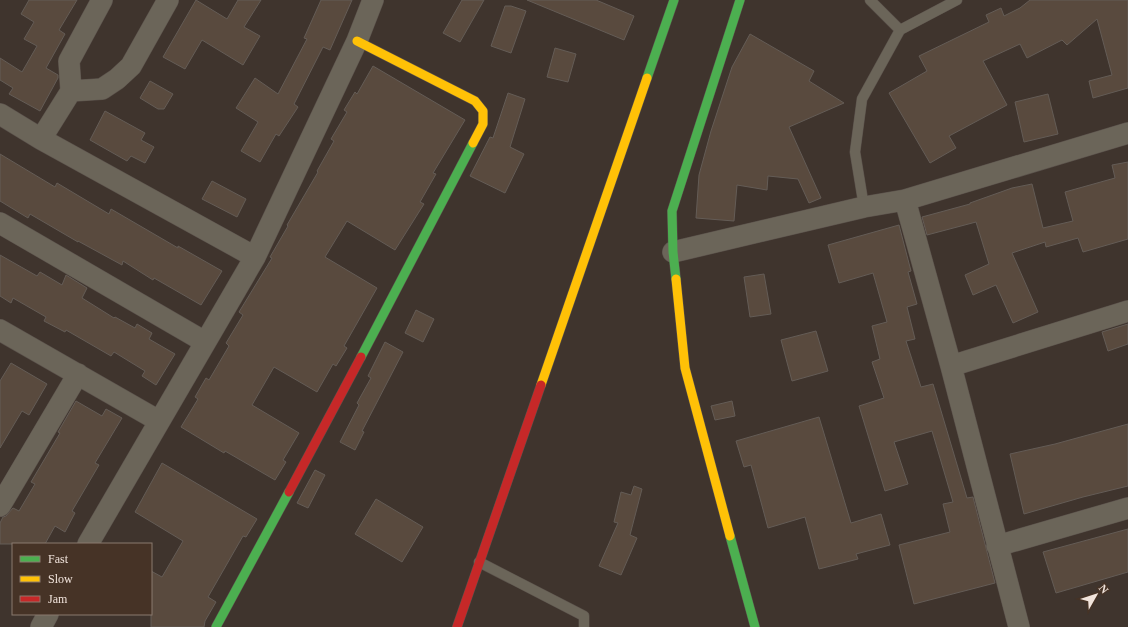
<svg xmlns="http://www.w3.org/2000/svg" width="1128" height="627" font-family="'Times New Roman',serif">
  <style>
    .building { fill: #594a3e; stroke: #645c56 }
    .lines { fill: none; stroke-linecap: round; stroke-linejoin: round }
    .lane-casing { stroke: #5a514b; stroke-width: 11 }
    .street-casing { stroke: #5a514b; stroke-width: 22 }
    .fast-casing { stroke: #5a514b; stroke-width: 10 }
    .slow-casing { stroke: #5a514b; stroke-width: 10 }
    .jam-casing { stroke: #5a514b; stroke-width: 10 }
    .lane { stroke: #6b6559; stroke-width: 10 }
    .street { stroke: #6b6559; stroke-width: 21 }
    .fast { stroke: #4caf50; stroke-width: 9 }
    .slow { stroke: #ffc107; stroke-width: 9 }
    .jam { stroke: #c62828; stroke-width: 9 }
  </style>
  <rect width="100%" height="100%" fill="#3f342d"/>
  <!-- building -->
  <path class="building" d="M29,0H77L59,30L65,34L46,68L58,75V78L40,111L9,94L13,88L0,80V58L22,72L37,46L24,39L34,22L21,14Z
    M196,0L227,19L238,0H261L244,27L260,36L243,65L202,40L185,69L163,57Z
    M321,0H352L330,50L323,47L294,104L298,107L279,136L276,134L260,162L241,151L258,122L236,108L255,78L278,94L307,39L304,38Z
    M462,0H484L460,42L443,33Z
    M527,0H596L634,16L624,40Z
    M1030,0H1128V88L1093,98L1089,81L1112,75L1097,19L1067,45L1062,40L1027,58L1020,44L983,61L1007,105L949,136L956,148L930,163L889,93L927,71L919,56L989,22L986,15L1001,8L1004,16L1020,8Z
    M505,6H511L526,11L511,53L491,46Z
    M750,34L814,71L809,81L844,103L789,127L821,198L809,203L798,179L768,176L767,190L737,185L734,221L696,218L699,175L711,131L732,67Z
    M555,48L576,54L568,82L547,77Z
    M373,66L465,120L433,173L436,174L420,202L424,204L395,250L347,221L325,257L377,288L344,346L347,348L336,366L333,364L317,392L274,367L252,405L299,433L283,460L286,462L275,480L225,451L224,453L181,427L198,399L195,397L206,378L209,380L229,346L226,343L243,315L239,312L272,258L270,257L288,226L287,225L318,172L317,171L334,141L331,139L347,112L344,110L355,92L357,94Z
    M150,81L173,94L164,109H158L140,98Z
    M508,93L525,99L510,147L524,154L505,193L470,176L490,137L493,138Z
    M1048,94L1058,134L1024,142L1015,102Z
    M105,111L145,133L141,140L154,147L145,163L131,156L127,161L90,140Z
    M0,154L55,187L57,183L109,214L111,209L178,248V246L222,271L201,305L154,278L153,280L123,261L122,265L78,241V242L30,214L28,218L0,201Z
    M1128,162V239L1083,252L1078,238L1046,247L1045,242L1012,253L1038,312L1013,323L996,285L973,295L965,275L989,264L976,222L927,235L922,217L970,204V203L1012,188L1032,184L1043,228L1073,221L1065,192L1115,178L1112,165Z
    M212,181L246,199L237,217L202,199Z
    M899,225L911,271L908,272L917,304L907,307L915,339L906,341L921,387L933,384L967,498L973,497L995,583L914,604L899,545L950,532L943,504L953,502L932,431L894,442L908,484L885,491L859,406L884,398L872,362L880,359L872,326L887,322L873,273L839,283L828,245Z
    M0,255L37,276L40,272L62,285L66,275L87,288L82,298L114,318L115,317L135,328L137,324L152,333L149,339L175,354L156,385L142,376L145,371L114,352L111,356L66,330L65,332L44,321L46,317L13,298L11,303L0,296Z
    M764,274L771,314L750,317L744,277Z
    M416,310L434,319L423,342L405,333Z
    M1128,324V344L1108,351L1102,332Z
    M816,331L828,371L792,381L781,340Z
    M385,342L403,352L362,431L364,432L355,450L340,442L359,405L357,403L371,378L368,376Z
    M11,363L47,384L29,415L22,411L0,448V381Z
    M76,401L102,416L106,409L122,418L95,463L99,465L72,511L75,513L65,532L55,526L45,544H0V523L3,517L6,516L13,508L19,511L35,484L31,482L60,433L58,432Z
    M732,401L735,416L715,420L711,406Z
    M819,417L851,523L881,514L890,545L856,554L858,559L819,569L805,517L768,528L751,465L744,467L736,441Z
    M1128,424V486L1083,497L1024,514L1010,454L1055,444Z
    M162,463L257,519L246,537L243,536L208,597L216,602L205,621L204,627H151V571L162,577L183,541L135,512Z
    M315,470L325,475L308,508L297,503Z
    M634,486L642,489L630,535L637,538L621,575L599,566L618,523L614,522L621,492L631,495Z
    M376,499L423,527L402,562L355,534Z
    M1128,529V572L1056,593L1043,552Z"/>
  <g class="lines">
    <!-- lane casing -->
    <g class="lane-casing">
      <path id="lane" d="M870,0L900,30L957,0
        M864,207L855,152L862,99L900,30
        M479,562L584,616V627"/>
    </g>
    <!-- street casing -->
    <g class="street-casing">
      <path id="street" d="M71,91L102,89L117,79L131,66L168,0
        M0,114L41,139L255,257
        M41,139L71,91L69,61L102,0
        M905,200L951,366L1019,627
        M0,223L205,342
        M673,252L864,207L905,200L1128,133
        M0,330L159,421
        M951,366L1128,311
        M0,506L78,374
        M88,544L255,257L357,41L373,0
        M997,546L1128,508
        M41,627L48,614"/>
    </g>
    <!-- fast casing -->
    <g class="fast-casing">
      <path id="fast" d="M647,78L674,0
        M676,279L673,252L672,211L740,0
        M361,357L473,143
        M730,536L755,627
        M216,627L289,492"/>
    </g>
    <!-- slow casing -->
    <g class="slow-casing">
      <path id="slow" d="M357,41L475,101L483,111V124L473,143
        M676,279L685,368L730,536
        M541,385L647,78"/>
    </g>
    <!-- jam casing -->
    <g class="jam-casing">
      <path id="jam" d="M289,492L361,357
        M457,627L541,385"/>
    </g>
    <!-- lane -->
    <use href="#lane" class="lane"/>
    <!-- street -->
    <use href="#street" class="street"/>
    <!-- fast -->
    <use href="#fast" class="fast"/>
    <!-- slow -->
    <use href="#slow" class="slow"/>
    <!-- jam -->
    <use href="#jam" class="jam"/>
  </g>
  <!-- legend -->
  <rect x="12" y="543" width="140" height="72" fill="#463326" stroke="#8a7a6f"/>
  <rect x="20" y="556" width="20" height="6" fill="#4caf50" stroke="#8a7a6f"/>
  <text x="48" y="563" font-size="12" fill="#f1e4dc">Fast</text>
  <rect x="20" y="576" width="20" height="6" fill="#ffc107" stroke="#8a7a6f"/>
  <text x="48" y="583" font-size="12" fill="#f1e4dc">Slow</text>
  <rect x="20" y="596" width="20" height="6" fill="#c62828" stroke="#8a7a6f"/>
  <text x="48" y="603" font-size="12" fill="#f1e4dc">Jam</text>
  <!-- north arrow -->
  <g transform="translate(1096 595) rotate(51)" stroke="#463326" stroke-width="3" paint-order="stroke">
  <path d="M0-3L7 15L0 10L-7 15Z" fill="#f1e4dc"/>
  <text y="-6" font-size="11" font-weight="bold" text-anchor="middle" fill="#f1e4dc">N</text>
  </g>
</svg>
